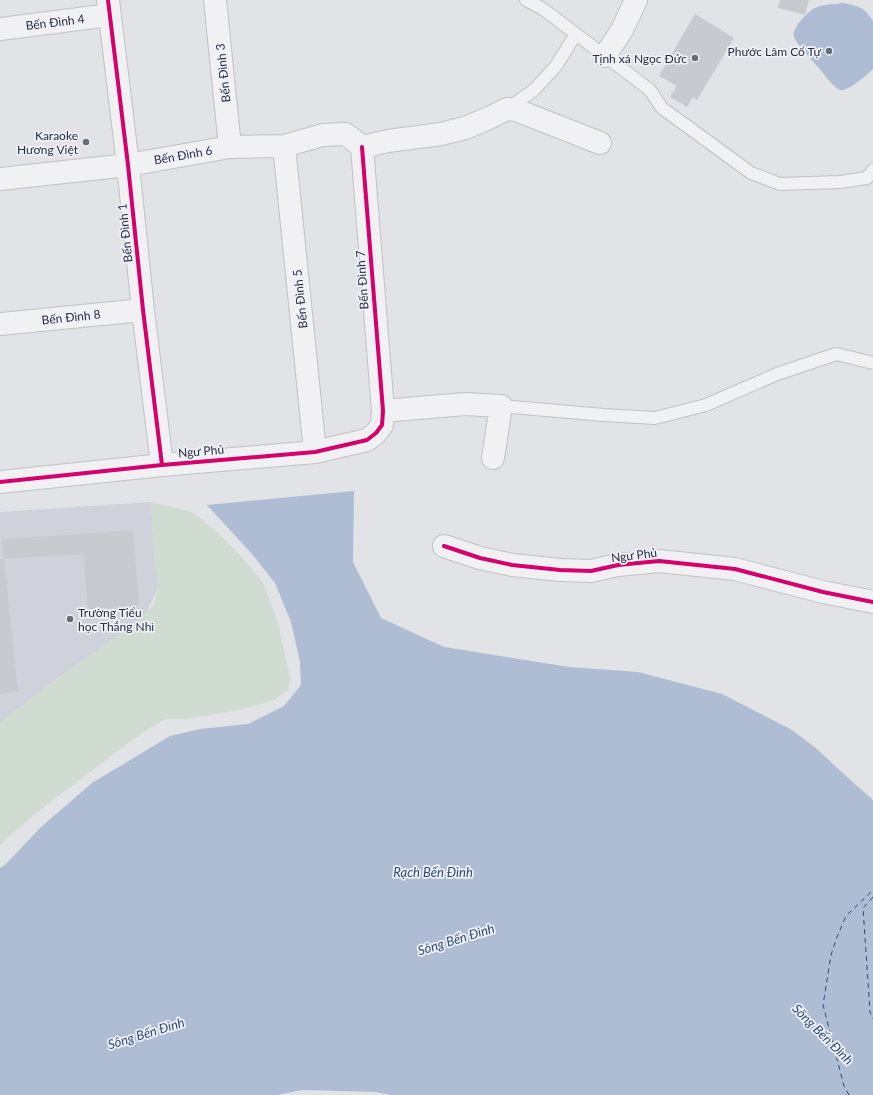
<svg xmlns="http://www.w3.org/2000/svg" width="873" height="1095" font-family="Lato,sans-serif">
  <style>
    .built { fill: #cfd2da }
    .green { fill: #d0dbd2 }
    .water { fill: #aebcd4 }
    .lines { fill: none; stroke-linecap: round; stroke-linejoin: round }
    .ferry { stroke: #2e4878; stroke-width: 1; stroke-dasharray: 5 4; stroke-linecap: butt }
    .building { fill: #c7cace }
    .lane-casing { stroke: #bfc1c5; stroke-width: 14 }
    .street-casing { stroke: #bfc1c5; stroke-width: 24 }
    .lane { stroke: #f1f1f3; stroke-width: 12 }
    .street { stroke: #f1f1f3; stroke-width: 22 }
    .cycleway-casing { stroke: #eff1f7; stroke-width: 6 }
    .cycleway { stroke: #d6006c; stroke-width: 4 }
    .poi-dot { fill: #686d7b; stroke: #eff1f7; stroke-width: 1.5 }
    .labels { text-anchor: middle; dominant-baseline: central; stroke-width: 3.5; stroke-linejoin: round; paint-order: stroke }
    .street-label { font-size: 12px; fill: #272e41; stroke: #eff1f7 }
    .poi-label { font-size: 12px; fill: #272e41; stroke: #eff1f7; text-anchor: end }
    .water-label { font-size: 13px; font-style: italic; fill: #2e4878; stroke: #eff1f7 }
  </style>
  <rect width="100%" height="100%" fill="#e1e3e7"/>
  <!-- built -->
  <path class="built" d="M151,502L154,555L159,585L147,612L132,626L54,681L0,723V512Z"/>
  <!-- green -->
  <path class="green" d="M151,502L192,512L218,533L240,555L256,574L264,585L278,623L290,678L288,690L273,701L234,711L187,719H164L132,740L36,813L0,845V723L54,681L132,626L153,606L159,585L154,555Z"/>
  <!-- water -->
  <path class="water" d="M844,3C860,7 863,6 873,21V69C868,74 848,92 840,90C833,87 824,74 819,68C814,62 796,43 794,37C791,28 809,10 817,7C825,4 836,4 844,3Z
    M354,491L353,562L381,618L444,647L569,667L638,672L722,694L792,730L817,749L846,776L873,800V1095H391L376,1092L302,1090L277,1095H0V868L5,865L41,827L92,783L170,736L200,729L248,724L284,706L301,685L300,662L291,622L275,583L252,554L207,505Z"/>
  <g class="lines">
    <!-- ferry -->
    <path class="ferry" d="M873,897L863,908L870,1012L873,1019
      M849,1095L844,1086L823,1005L831,955L837,937L846,916L873,890"/>
  </g>
  <!-- building -->
  <path class="building" d="M780,0H809L805,15L778,8Z
    M695,14L734,38L697,100L693,97L687,107L670,97L677,86L659,76Z
    M133,530L139,605L88,610L83,548V554L4,559L2,539L82,534Z
    M0,559H4L18,692L0,694Z"/>
  <g class="lines">
    <!-- lane casing -->
    <g class="lane-casing">
      <path id="lane" d="M526,0L543,9L650,90L662,108L751,173L780,184L840,182L867,178L873,170
        M507,109L534,90L556,66L576,34
        M501,406L604,415L655,418L706,405L777,374L836,354L873,363"/>
    </g>
    <!-- street casing -->
    <g class="street-casing">
      <path id="street" d="M108,0L128,165L143,310L162,465
        M215,0L230,147
        M0,29L110,15
        M605,56L622,30L636,0
        M284,146L315,452
        M362,147L388,141L441,134L465,128L489,118L507,109L516,110L600,143
        M0,179L128,165L230,147L284,146L323,135L345,134L351,138L362,147
        M0,324L143,310
        M383,411L465,404L501,406L493,458
        M0,482L162,465L315,452L367,440L376,433L382,425L383,411L362,147
        M444,546L480,558L512,565L560,570L591,571L618,565L659,561L735,569L823,592L873,602"/>
    </g>
    <!-- lane -->
    <use href="#lane" class="lane"/>
    <!-- street -->
    <use href="#street" class="street"/>
    <!-- cycleway casing -->
    <g class="cycleway-casing">
      <path id="cycleway" d="M108,0L128,165L143,310L162,465
        M0,482L162,465L315,452L367,440L376,433L382,425L383,411L362,147
        M444,546L480,558L512,565L560,570L591,571L618,565L659,561L735,569L823,592L873,602"/>
    </g>
    <!-- cycleway -->
    <use href="#cycleway" class="cycleway"/>
  </g>
  <!-- markers -->
  <g class="poi-dot">
    <circle cx="829" cy="51" r="4"/>
    <circle cx="695" cy="58" r="4"/>
    <circle cx="86" cy="142" r="4"/>
    <circle cx="70" cy="619" r="4"/>
  </g>
  <g class="labels">
    <!-- street labels -->
    <g class="street-label">
      <text transform="translate(55 22) rotate(-7)">Bến Đình 4</text>
      <text transform="translate(223 73) rotate(-96)">Bến Đình 3</text>
      <text transform="translate(183 155) rotate(-10)">Bến Đình 6</text>
      <text transform="translate(125 233) rotate(-96)">Bến Đình 1</text>
      <text transform="translate(362 280) rotate(-94)">Bến Đình 7</text>
      <text transform="translate(300 299) rotate(-96)">Bến Đình 5</text>
      <text transform="translate(71 317) rotate(-6)">Bến Đình 8</text>
      <text transform="translate(201 451) rotate(-5)">Ngư Phủ</text>
      <text transform="translate(634 555) rotate(-7)">Ngư Phủ</text>
    </g>
    <!-- poi labels -->
    <g class="poi-label">
      <text x="821" y="51">Phước Lâm Cổ Tự</text>
      <text x="687" y="58">Tịnh xá Ngọc Đức</text>
      <text x="78" y="135">Karaoke<tspan x="78" dy="14">Hương Việt</tspan></text>
      <text x="78" y="612" text-anchor="start">Trường Tiểu<tspan x="78" dy="14">học Thắng Nhì</tspan></text>
    </g>
    <!-- water labels -->
    <g class="water-label">
      <text x="433" y="872">Rạch Bến Đình</text>
      <text transform="translate(456 939) rotate(-17)">Sông Bến Đình</text>
      <text transform="translate(146 1033) rotate(-17)">Sông Bến Đình</text>
      <text transform="translate(823 1034) rotate(45)">Sông Bến Đình</text>
    </g>
  </g>
</svg>
